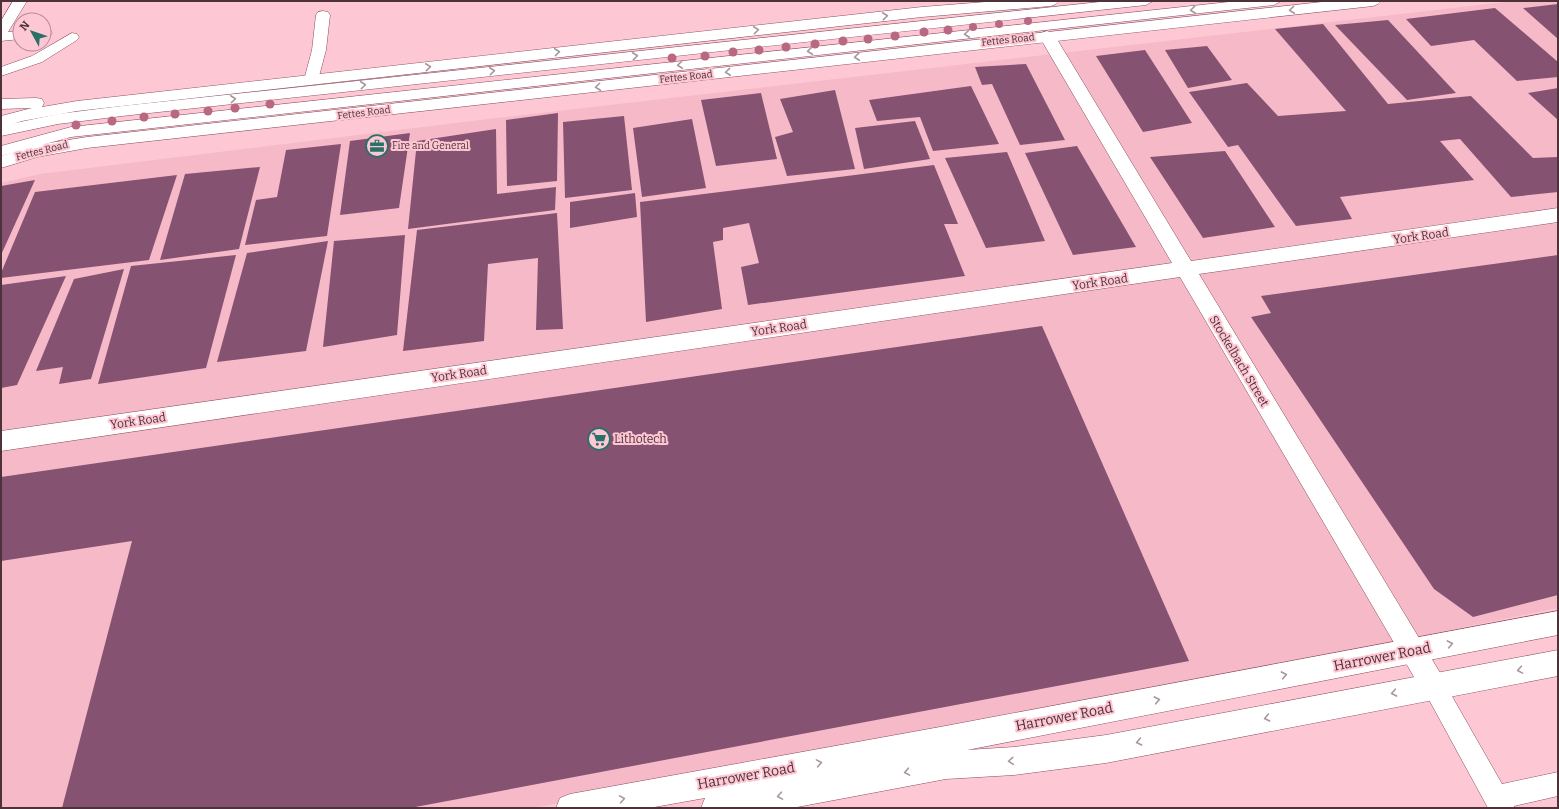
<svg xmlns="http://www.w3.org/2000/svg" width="1559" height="809" font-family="Bitter,serif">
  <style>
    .built { fill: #f6b9c8 }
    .building { fill: #855272 }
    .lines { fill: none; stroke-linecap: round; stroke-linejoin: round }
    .lane-casing { stroke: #884e5e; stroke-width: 1 }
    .street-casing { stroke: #884e5e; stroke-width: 1 }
    .secondary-casing { stroke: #884e5e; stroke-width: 1 }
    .lane { fill: #fff; fill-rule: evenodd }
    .street { fill: #fff; fill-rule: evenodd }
    .secondary { fill: #fff; fill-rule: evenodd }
    .tree { fill: #b86883 }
    .oneway { stroke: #a6989c }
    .labels { text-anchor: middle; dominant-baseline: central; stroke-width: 4; stroke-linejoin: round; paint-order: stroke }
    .far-street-label { font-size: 10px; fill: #4d3239; stroke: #fec7d4 }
    .far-poi-label { font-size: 10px; fill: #4d3239; stroke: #fec7d4; text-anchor: start }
    .street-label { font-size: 12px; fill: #4d3239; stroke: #fec7d4 }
    .poi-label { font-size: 12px; fill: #4d3239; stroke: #fec7d4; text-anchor: start }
    .near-street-label { font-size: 14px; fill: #4d3239; stroke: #fec7d4 }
  </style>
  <rect width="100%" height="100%" fill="#fec7d4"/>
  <!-- built -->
  <path class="built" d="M1514,1H1558V608L1323,656L533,808H1V183L40,174L488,119Z"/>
  <!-- building -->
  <path class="building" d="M1558,4V39L1523,8Z
    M1495,8L1558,62V77L1517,81L1474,40L1431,46L1406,19Z
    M1388,20L1456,93L1407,100L1335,25Z
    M1323,24L1388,104L1471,96L1533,158L1558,157V192L1511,197L1460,139L1440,141L1474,180L1340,197L1352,219L1296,226L1238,145L1228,147L1189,92L1247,83L1278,116L1346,111L1275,29Z
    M1207,46L1232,80L1188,88L1165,50Z
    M1145,50L1192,123L1143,132L1096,56Z
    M1026,64L1065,140L1020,145L992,84L982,85L975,67Z
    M971,86L999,144L933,151L920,117L877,121L869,100Z
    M1558,88V120L1528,93Z
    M835,90L855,169L787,176L775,137L793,132L780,99Z
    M761,93L777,159L716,166L701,100Z
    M558,113L557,181L507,186L506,120Z
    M624,116L632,190L565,198L563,122Z
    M692,119L706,188L642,197L633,128Z
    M915,121L930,159L864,169L855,128Z
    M496,129L497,194L556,187L555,210L408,229L417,141Z
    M410,133L399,208L340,215L350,141Z
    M341,144L327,236L245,245L256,200L277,197L286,150Z
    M1077,146L1136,247L1073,255L1025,153Z
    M1225,151L1275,227L1203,238L1150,157Z
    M1007,152L1045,241L986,248L945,158Z
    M934,165L958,224H944L965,276L748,305L741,267L759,263L749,223L723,228V240L713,242L722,309L646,322L640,202Z
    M260,167L239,249L160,260L185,174Z
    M177,175L149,260L1,278V273L35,192Z
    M35,180L1,255V186Z
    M635,193L637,217L570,228V202Z
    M557,213L563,329L536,330L538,258L488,264L484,341L403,351L417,230Z
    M405,235L397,335L323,347L334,241Z
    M328,241L306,351L217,362L247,253Z
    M236,255L206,368L98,384L131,266Z
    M1558,255V595L1473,617L1434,589L1251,317L1271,313L1261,296Z
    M124,269L91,379L59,384L63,367L36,371L74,279Z
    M66,276L17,385L1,388V285Z
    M1042,326L1189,661L410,808H62L132,541L1,561V477Z"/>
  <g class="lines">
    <!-- lane casing -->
    <g class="lane-casing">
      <path id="lane" d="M13,1H27L8,32L20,31V39L1,41V21Z
        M1109,1H1153L1146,5L122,116L58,124L1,136V126L58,114L122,106Z
        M1238,1H1281L1274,5L71,137L1,156V146L71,127Z
        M323,11L328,12L330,15L326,50L318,80L316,83H306L304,80L312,50L316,15L318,12Z
        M44,29L50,30L52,33L50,36L44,37Z
        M72,33L77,34L79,37L77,40L42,62L1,76V67L32,56Z
        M1433,673L1441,677L1502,784L1558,772V796L1514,806V808H1488L1421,685L1425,677Z"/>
    </g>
    <!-- street casing -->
    <g class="street-casing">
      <path id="street" d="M1047,31L1053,33L1055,36L1191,261L1558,208V222L1199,274L1442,676L1446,685L1442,694L1433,698L1424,694L1180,277L1,451V431L1172,263L1039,36L1041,33Z"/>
    </g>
    <!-- secondary casing -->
    <g class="secondary-casing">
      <path id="secondary" d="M998,1H1059L1056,4L1051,6L922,17L77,111L22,121L1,128V116L32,108L1,109V99L36,98L42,99L44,103L42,107L77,101L922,7Z
        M1331,1H1381L1378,4L1373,6L87,148L37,157L1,168V156L37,145L87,137Z
        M1558,611V635L967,750L1014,747L1106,735L1558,650V676L1106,763L1014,775L946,779L792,808H701L705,798L649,808H556L560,798L570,794L940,727Z"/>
    </g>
    <!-- lane -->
    <use href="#lane" class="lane"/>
    <!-- street -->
    <use href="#street" class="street"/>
    <!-- secondary -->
    <use href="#secondary" class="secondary"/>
  </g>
  <!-- trees -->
  <g class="tree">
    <circle cx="1028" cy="21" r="4"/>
    <circle cx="999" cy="24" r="4"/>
    <circle cx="973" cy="27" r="4"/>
    <circle cx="948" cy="30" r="4.5"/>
    <circle cx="924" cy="32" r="4.5"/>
    <circle cx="895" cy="36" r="4.5"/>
    <circle cx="868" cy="39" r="4.5"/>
    <circle cx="843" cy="41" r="4.5"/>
    <circle cx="815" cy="44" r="4.5"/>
    <circle cx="786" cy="47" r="4.5"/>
    <circle cx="759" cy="50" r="4.5"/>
    <circle cx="733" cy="52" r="4.5"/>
    <circle cx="705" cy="56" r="4.5"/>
    <circle cx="672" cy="58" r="4.5"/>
    <circle cx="270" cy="104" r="4.5"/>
    <circle cx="235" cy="108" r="4.5"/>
    <circle cx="208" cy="111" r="4.5"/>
    <circle cx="175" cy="114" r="4.5"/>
    <circle cx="144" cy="117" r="4.5"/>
    <circle cx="112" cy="121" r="4.5"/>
    <circle cx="76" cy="125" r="4.5"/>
  </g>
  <!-- one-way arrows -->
  <defs><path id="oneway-chevron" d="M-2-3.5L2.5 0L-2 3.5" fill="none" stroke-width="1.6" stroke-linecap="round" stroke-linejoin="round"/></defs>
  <g class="oneway">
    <use href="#oneway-chevron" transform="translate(1193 10) rotate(174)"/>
    <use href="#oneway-chevron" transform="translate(1292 10) rotate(174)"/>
    <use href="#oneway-chevron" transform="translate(885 16) rotate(-6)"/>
    <use href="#oneway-chevron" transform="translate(756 30) rotate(-6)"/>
    <use href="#oneway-chevron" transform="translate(967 34) rotate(174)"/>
    <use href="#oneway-chevron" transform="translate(810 51) rotate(174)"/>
    <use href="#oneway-chevron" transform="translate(557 52) rotate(-6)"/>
    <use href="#oneway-chevron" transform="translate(635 56) rotate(-6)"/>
    <use href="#oneway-chevron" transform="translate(857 57) rotate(174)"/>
    <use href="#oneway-chevron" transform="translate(680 65) rotate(174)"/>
    <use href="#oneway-chevron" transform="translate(428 67) rotate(-6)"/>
    <use href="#oneway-chevron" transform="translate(492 71) rotate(-6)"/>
    <use href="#oneway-chevron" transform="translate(728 72) rotate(174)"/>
    <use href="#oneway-chevron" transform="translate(363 85) rotate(-6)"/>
    <use href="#oneway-chevron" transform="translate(598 87) rotate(173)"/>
    <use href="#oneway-chevron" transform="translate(233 99) rotate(-6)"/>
    <use href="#oneway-chevron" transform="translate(1450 644) rotate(-11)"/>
    <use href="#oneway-chevron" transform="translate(1520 670) rotate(170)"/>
    <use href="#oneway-chevron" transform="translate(1284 675) rotate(-11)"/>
    <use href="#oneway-chevron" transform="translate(1394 693) rotate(169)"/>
    <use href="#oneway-chevron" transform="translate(1157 700) rotate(-11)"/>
    <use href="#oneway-chevron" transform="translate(1267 718) rotate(169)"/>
    <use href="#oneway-chevron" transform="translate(1139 742) rotate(169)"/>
    <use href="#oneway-chevron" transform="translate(1011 761) rotate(175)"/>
    <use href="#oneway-chevron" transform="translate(819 763) rotate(-10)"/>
    <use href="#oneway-chevron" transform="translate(907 772) rotate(170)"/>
    <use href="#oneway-chevron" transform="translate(780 796) rotate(170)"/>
    <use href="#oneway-chevron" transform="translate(622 799) rotate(-10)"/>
  </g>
  <!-- icons -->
  <defs>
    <g id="office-ring" transform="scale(1.15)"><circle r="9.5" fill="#fec7d4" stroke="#297066" stroke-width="1.5"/><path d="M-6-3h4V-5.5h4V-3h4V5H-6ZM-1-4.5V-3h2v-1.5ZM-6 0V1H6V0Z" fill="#297066"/></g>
    <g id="supermarket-ring" transform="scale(1.15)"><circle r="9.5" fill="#fec7d4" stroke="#297066" stroke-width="1.5"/><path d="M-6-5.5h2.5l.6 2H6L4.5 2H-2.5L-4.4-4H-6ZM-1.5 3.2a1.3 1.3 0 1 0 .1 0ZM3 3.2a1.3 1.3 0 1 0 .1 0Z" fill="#297066"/></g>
  </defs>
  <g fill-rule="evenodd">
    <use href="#office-ring" x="377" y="146"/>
    <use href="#supermarket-ring" x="599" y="439"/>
  </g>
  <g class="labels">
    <!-- far-street labels -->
    <g class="far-street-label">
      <text transform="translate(1008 40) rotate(-6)">Fettes Road</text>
      <text transform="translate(686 77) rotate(-6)">Fettes Road</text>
      <text transform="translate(364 113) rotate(-7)">Fettes Road</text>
      <text transform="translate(42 151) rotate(-14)">Fettes Road</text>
    </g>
    <!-- far-poi labels -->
    <g class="far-poi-label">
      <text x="392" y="146">Fire and General</text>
    </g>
    <!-- street labels -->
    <g class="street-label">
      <text transform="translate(1421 236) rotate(-8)">York Road</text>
      <text transform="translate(1100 282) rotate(-8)">York Road</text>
      <text transform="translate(779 328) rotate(-8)">York Road</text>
      <text transform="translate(1239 361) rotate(59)">Stockelbach Street</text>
      <text transform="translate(459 374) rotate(-8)">York Road</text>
      <text transform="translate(138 421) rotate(-8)">York Road</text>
    </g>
    <!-- poi labels -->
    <g class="poi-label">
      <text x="614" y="439">Lithotech</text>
    </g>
    <!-- near-street labels -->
    <g class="near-street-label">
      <text transform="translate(1382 657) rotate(-11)">Harrower Road</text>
      <text transform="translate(1064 717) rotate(-11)">Harrower Road</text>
      <text transform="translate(746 776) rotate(-10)">Harrower Road</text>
    </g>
  </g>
  <!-- border -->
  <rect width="1559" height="809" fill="none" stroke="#4d3239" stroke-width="4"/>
  <!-- north arrow -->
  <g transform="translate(32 32) rotate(310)"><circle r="19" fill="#fec7d4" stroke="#b78b96"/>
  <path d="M0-3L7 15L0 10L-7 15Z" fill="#297066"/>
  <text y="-6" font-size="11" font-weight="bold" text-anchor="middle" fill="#4d3239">N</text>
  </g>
</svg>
